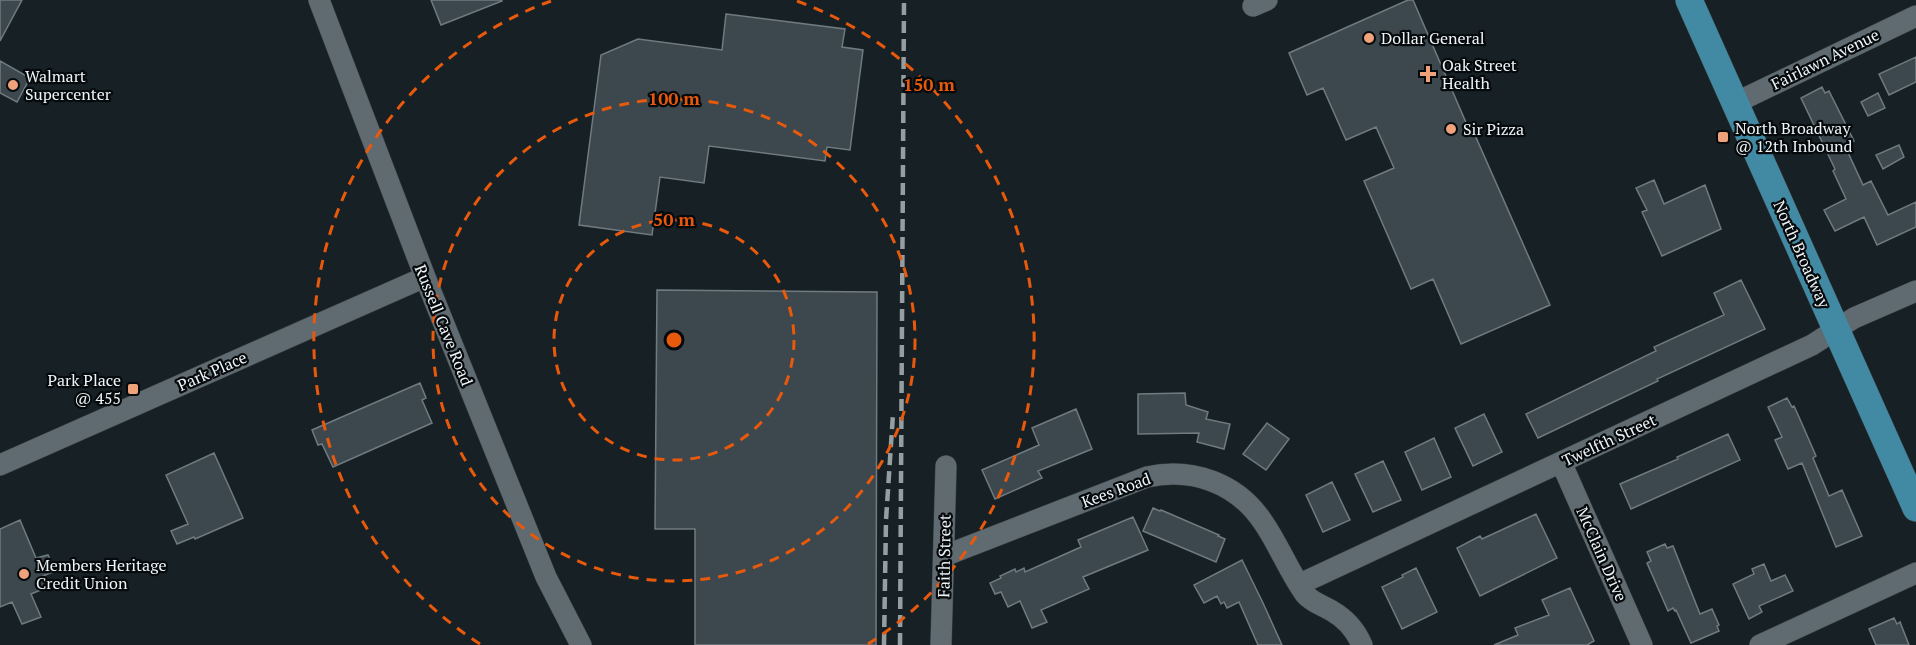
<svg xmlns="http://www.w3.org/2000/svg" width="1916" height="645" font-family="'PT Serif',serif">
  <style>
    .building { fill: #3c484d; stroke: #6f7b81; stroke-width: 1.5 }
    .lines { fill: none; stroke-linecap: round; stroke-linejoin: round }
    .minor-casing { stroke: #373e41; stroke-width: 22 }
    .major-casing { stroke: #373e41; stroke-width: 28 }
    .minor { stroke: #5f6b70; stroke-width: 21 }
    .major { stroke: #428aa4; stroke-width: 27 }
    .rail { stroke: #959ea1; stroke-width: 4.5; stroke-dasharray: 12 6; stroke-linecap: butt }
    .ring { fill: none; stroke: #e8590c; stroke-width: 3; stroke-dasharray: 10 8 }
    .poi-dot { fill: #f0a27a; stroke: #060a0c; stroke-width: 2 }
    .labels { text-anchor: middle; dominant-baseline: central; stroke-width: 4.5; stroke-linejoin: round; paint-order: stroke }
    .poi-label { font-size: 16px; fill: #eef5f8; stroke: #060a0c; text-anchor: start }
    .street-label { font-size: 16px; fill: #eef5f8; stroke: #060a0c }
    .centre { fill: #e8590c; stroke: #060a0c; stroke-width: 3 }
    .ring-label { font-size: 18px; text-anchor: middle; font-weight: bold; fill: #e8590c; stroke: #060a0c; stroke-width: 4.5; stroke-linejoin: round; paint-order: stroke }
  </style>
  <rect width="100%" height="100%" fill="#172125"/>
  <!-- building -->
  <path class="building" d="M0,0H22L0,41Z
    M431,0H501L502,1L441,25Z
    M1408,0H1413L1471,134L1474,133L1550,305L1461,344L1433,279L1411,289L1364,181L1394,168L1376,127L1346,140L1323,88L1307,95L1289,53Z
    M726,14L845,29L842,47L863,50L850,150L827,147L825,161L709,146L704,183L660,177L652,235L579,225L601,55L638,39L722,50Z
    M1916,57V82L1889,95L1879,74Z
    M0,61L30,78L17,102L0,93Z
    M1822,87L1825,93L1829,91L1854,141L1845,146L1863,185L1871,181L1888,215L1916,202V227L1877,245L1864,217L1835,231L1824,210L1846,199L1833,171L1835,169L1801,98Z
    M1878,93L1885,108L1868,116L1861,102Z
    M1899,145L1904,157L1883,169L1876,155Z
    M1654,180L1664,204L1705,185L1721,229L1662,256L1642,212L1647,210L1636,188Z
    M1741,280L1765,329L1657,379L1658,381L1538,438L1526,414L1656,351L1654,347L1724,315L1714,293Z
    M657,290L877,292L876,645H695V529H655Z
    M420,383L426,398L422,400L432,423L333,467L322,444L318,445L312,430Z
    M1185,393L1186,405L1208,412L1206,419L1230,424L1224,449L1197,442L1199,433L1138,434V394Z
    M1787,398L1792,407L1794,406L1799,417L1816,456L1813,458L1829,496L1842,490L1862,536L1836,547L1802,463L1788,469L1775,440L1782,437L1768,407Z
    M1076,409L1092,449L1038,471L1042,478L995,499L982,470L1039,445L1032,428Z
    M1484,414L1502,452L1473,466L1455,428Z
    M1267,423L1289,439L1266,470L1243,454Z
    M1728,434L1740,460L1631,509L1620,484L1678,459L1677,457Z
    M1434,438L1451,477L1422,490L1405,452Z
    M214,453L243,518L195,539L194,537L177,544L171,531L188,524L166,475Z
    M1383,461L1401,500L1373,512L1355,474Z
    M1332,482L1350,520L1323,532L1306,495Z
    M1153,508L1160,511L1161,510L1219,535L1218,536L1225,539L1216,562L1143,531Z
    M1536,514L1557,558L1480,596L1457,548L1480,536L1482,539Z
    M1133,517L1148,550L1083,577L1089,589L1041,610L1047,622L1032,628L1020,601L1008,607L1001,592L995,594L990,583L1001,578L1000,576L1015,569L1016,572L1024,568L1025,572L1081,547L1078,540Z
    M20,520L36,558L48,555L55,571L43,576L48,587L31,594L41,617L22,624L12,602L0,607V529Z
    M1665,544L1667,548L1673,546L1700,614L1712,609L1719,625L1717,626L1719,631L1691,643L1676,610L1675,611L1673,608L1668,611L1647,563L1651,561L1647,552Z
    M1242,560L1263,603L1282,645H1258L1239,602L1227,608L1224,602L1221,604L1217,596L1204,603L1194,585Z
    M1764,564L1771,581L1785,575L1793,591L1759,606L1762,612L1749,619L1733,584L1754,574L1752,569Z
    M1416,568L1437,612L1402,629L1382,587L1403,577L1402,575Z
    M1570,588L1594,641L1587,645H1494L1518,635L1515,628L1549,615L1542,600Z
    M1894,618L1897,624L1900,622L1909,645H1876L1869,629Z"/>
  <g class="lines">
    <!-- minor casing -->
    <g class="minor-casing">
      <path id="minor" d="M319,0L425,277L546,577L581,645
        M1253,6L1267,0
        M1735,103L1916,16
        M1561,462L1642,645
        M0,465L425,277
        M944,556L1147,477C1192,467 1237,483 1263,522C1279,545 1289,572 1305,594C1311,602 1324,606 1332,611C1346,619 1356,631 1362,645
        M1300,584L1812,345L1854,318L1916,291
        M941,645L946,466
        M1760,645L1916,573"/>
    </g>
    <!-- major casing -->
    <g class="major-casing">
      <path id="major" d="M1689,0L1916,508"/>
    </g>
    <!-- minor -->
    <use href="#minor" class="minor"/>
    <!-- major -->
    <use href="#major" class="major"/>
    <!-- rail -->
    <path class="rail" d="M884,645L886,520L893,414
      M900,645L904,0"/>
  </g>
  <!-- distance rings -->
  <g class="ring">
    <circle cx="674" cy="340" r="120"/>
    <circle cx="674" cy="340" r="241"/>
    <path d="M480 644A361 361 0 0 1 551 1M797 1A361 361 0 0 1 868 644"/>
  </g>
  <!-- markers -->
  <g class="poi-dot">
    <circle cx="1369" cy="38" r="6"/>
    <path d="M1425 65h6v6h6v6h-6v6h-6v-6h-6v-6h6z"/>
    <circle cx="13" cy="85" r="6"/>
    <circle cx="1451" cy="129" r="6"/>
    <rect x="1717" y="131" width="12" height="12" rx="3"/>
    <rect x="127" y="383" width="12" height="12" rx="3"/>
    <circle cx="24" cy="574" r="6"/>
  </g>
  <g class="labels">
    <!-- poi labels -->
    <g class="poi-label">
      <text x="1381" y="38">Dollar General</text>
      <text x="1442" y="65">Oak Street<tspan x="1442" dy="18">Health</tspan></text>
      <text x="25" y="76">Walmart<tspan x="25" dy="18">Supercenter</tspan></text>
      <text x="1735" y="128">North Broadway<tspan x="1735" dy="18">@ 12th Inbound</tspan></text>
      <text x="1463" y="129">Sir Pizza</text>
      <text x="121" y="380" text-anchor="end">Park Place<tspan x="121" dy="18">@ 455</tspan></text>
      <text x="36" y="565">Members Heritage<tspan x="36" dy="18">Credit Union</tspan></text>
    </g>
    <!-- street labels -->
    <g class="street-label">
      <text transform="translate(1825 59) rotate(-26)">Fairlawn Avenue</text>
      <text transform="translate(1802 254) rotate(66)">North Broadway</text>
      <text transform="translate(444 325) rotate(68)">Russell Cave Road</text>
      <text transform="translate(212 371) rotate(-24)">Park Place</text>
      <text transform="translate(1609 440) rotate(-25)">Twelfth Street</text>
      <text transform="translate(1116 490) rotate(-20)">Kees Road</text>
      <text transform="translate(1602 554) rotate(66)">McClain Drive</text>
      <text transform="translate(944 556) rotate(-89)">Faith Street</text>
    </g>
  </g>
  <circle cx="674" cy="340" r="9" class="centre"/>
  <g class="ring-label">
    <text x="929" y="91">150 m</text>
    <text x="674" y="105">100 m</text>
    <text x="674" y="226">50 m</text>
  </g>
</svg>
